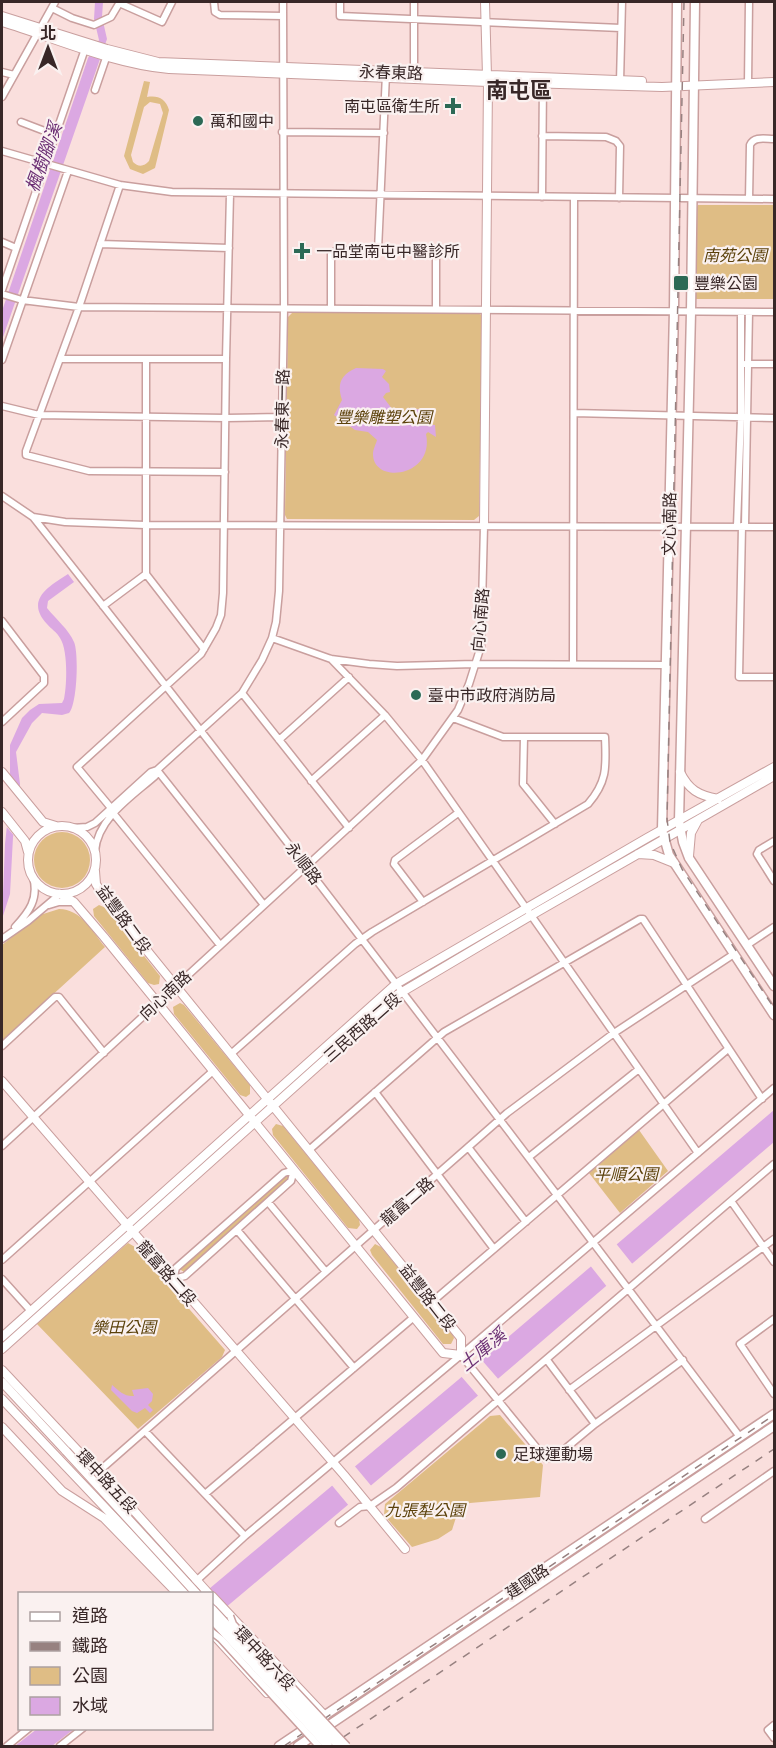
<svg xmlns="http://www.w3.org/2000/svg" width="776" height="1748" font-family="'PT Serif','Noto Sans TC',serif">
  <style>
    .green { fill: #dfbd85; fill-rule: evenodd }
    .water { fill: #dba8e2 }
    .pier { fill: #fadfdd }
    .lines { fill: none; stroke-linecap: round; stroke-linejoin: round }
    .minor-casing { stroke: #c99f9e; stroke-width: 9 }
    .tertiary-casing { stroke: #c99f9e; stroke-width: 10 }
    .secondary-casing { stroke: #c99f9e; stroke-width: 11 }
    .minor { stroke: #fff; stroke-width: 6 }
    .tertiary { stroke: #fff; stroke-width: 8 }
    .secondary { stroke: #fff; stroke-width: 8 }
    .rail { stroke: #978180; stroke-width: 1.5; stroke-dasharray: 8 8; stroke-linecap: butt }
    .minor-bridge-casing { stroke: #c99f9e; stroke-width: 9; stroke-linecap: butt }
    .tertiary-bridge-casing { stroke: #c99f9e; stroke-width: 10; stroke-linecap: butt }
    .minor-bridge { stroke: #fff; stroke-width: 6 }
    .tertiary-bridge { stroke: #fff; stroke-width: 8 }
    .poi-dot { fill: #2c6955; stroke: #faf1f0; stroke-width: 2 }
    .labels { text-anchor: middle; dominant-baseline: central; stroke-width: 4.5; stroke-linejoin: round; paint-order: stroke }
    .street-label { font-size: 16px; fill: #382727; stroke: #faf1f0 }
    .poi-label { font-size: 16px; fill: #382727; stroke: #faf1f0; text-anchor: start }
    .park-label { font-size: 16px; font-style: italic; fill: #5b410a; stroke: #faf1f0 }
    .water-label { font-size: 18px; font-style: italic; fill: #6b2f74; stroke: #faf1f0 }
    .district-label { font-size: 22px; font-weight: bold; fill: #382727; stroke: #faf1f0 }
  </style>
  <rect width="100%" height="100%" fill="#fadfdd"/>
  <!-- green -->
  <path class="green" d="M144,81L150,82L147,97C158,95 166,99 169,110L155,168L143,174L130,169L124,156ZM150,102L160,104L163,113L149,161C144,167 138,167 133,162L131,155L144,107Z
    M698,205H774V299H696L695,211Z
    M292,313H477L482,315L479,516L474,520L287,519L285,515L288,317Z
    M34 860a28 28 0 1 1 56 0a28 28 0 1 1-56 0Z
    M99,905L106,908L160,976L159,984L154,985L148,983L94,916L93,909Z
    M59,909C81,909 92,931 105,947L2,1041V945L40,915Z
    M180,1003L184,1005L250,1085V1094L246,1097L240,1095L174,1014L173,1007Z
    M276,1124L283,1126L359,1219L360,1225L357,1229L348,1228L273,1135L272,1129Z
    M639,1130L668,1171L620,1213L589,1173Z
    M284,1175H287L289,1179L187,1271L184,1272L181,1270V1268Z
    M128,1243L135,1247L225,1350L222,1357L138,1429L36,1323Z
    M375,1244L381,1247L452,1333L454,1338L451,1344H443L372,1255L370,1250Z
    M500,1415L543,1465L540,1497L470,1503L459,1508L452,1530L438,1539L412,1547L384,1515L385,1504L490,1416Z"/>
  <!-- water -->
  <path class="water" d="M95,2H103L102,17L107,39L2,340V311L88,58L99,40L94,19Z
    M356,368L383,369L386,371L382,377L389,384L390,392L386,393L383,397L393,410L401,417H405L417,409L425,411L427,417L419,424L435,425L436,437L428,432L426,434C435,477 373,485 373,454C373,449 376,444 377,440L368,432L355,430L334,415L342,400C337,385 340,375 356,368Z
    M68,574L74,582L48,601L47,608C56,619 69,630 74,642C79,653 77,705 69,713L62,715L42,713L32,723L16,752L20,784L19,808L13,837L10,894L2,919L5,844L10,797V745L22,718L30,710L39,704L62,703L64,699C67,684 68,650 60,638C57,632 51,629 47,624C25,600 48,587 68,574Z
    M774,1110V1142L493,1383L212,1619V1594H203L458,1380Z
    M112,1385C119,1391 125,1397 134,1396L132,1390L148,1388L153,1394L152,1401L148,1405L153,1410L150,1413L145,1408L137,1413L132,1411L111,1390Z
    M37,1729V1728L74,1729L52,1746H15Z"/>
  <!-- pier -->
  <path class="pier" d="M6,770L22,789L21,809L16,838L4,824L7,797Z
    M614,1241L634,1266L608,1288L589,1264Z
    M480,1358L500,1381L480,1398L460,1375Z
    M353,1464L373,1488L350,1507L330,1483Z"/>
  <g class="lines">
    <!-- minor casing -->
    <g class="minor-casing">
      <path id="minor" d="M214,2L215,12L220,15L283,16
        M340,2V16L621,28
        M119,3L162,22L172,2
        M52,8L72,18L94,25L111,17L120,2
        M2,72L14,75
        M414,76V2
        M620,82L622,2
        M748,83L749,2
        M95,90L107,55
        M2,97L55,2
        M21,122L55,135
        M282,132L384,133
        M542,136L606,137L616,141L620,146L619,198
        M2,151L120,185L172,192L774,199
        M120,185L79,307L26,451V455L89,471L225,472
        M542,197L543,80
        M749,199L750,145C754,136 765,139 774,139
        M2,242L16,248
        M100,244L229,248
        M378,250L386,74
        M2,290L86,46
        M2,294L22,300L79,307L774,312
        M331,308V254L337,250L429,251L436,253V309
        M60,359H226
        M2,360L68,171
        M745,364H774
        M2,406L39,415L226,418L281,417
        M574,413L774,418
        M2,496L33,517C273,820 507,1128 740,1437
        M33,517L65,522L145,525L774,527
        M737,526L741,417V312
        M742,526L739,677H774
        M745,526L749,312
        M146,574V360
        M146,574L204,649
        M103,606L146,574
        M2,621L44,676V683L2,722
        M272,638L331,659L369,664L397,666L475,664L665,665
        M331,659L385,715L422,760L698,1153
        M573,664L574,197
        M242,693L349,828
        M524,737L523,784L555,824
        M279,740L349,677
        M157,770L264,905
        M311,781L385,715
        M111,808L77,767L201,654L216,628L221,615L223,593L226,359L230,194
        M113,813L220,945
        M72,828L87,827L95,823L151,772L157,770L242,693L262,660L272,638L276,622L279,591L284,308L283,2
        M774,841L759,850L757,854L774,881
        M95,851C98,818 131,797 155,776L157,770
        M423,902L394,864L395,860L458,813
        M49,905L59,902H72
        M15,927C29,912 39,899 33,877
        M2,939L28,921L60,894
        M747,945L774,927
        M2,1046L55,997H59L104,1053
        M232,1053L355,944L372,932L588,804C608,781 606,766 605,737H503L453,718
        M375,1092L494,1249
        M2,1146L422,760L458,710L469,684L481,646L484,526
        M468,1147L526,1222
        M309,1150L444,1032L640,919H643L762,1099
        M529,1157L639,1069
        M294,1170L291,1181L185,1276L173,1279L176,1268L284,1173Z
        M731,1201L774,1262
        M268,1202L326,1272
        M237,1230L354,1368
        M2,1260L213,1071
        M2,1279L30,1310
        M433,1301L728,1049
        M774,1319L740,1344L774,1394
        M461,1355L545,1458H554L595,1424L547,1360
        M569,1390L774,1239
        M595,1424L683,1360
        M145,1431L245,1536
        M98,1472L507,1113L614,1033L734,954
        M205,1494L414,1317
        M705,1519L774,1471
        M339,1523L360,1507L370,1506L396,1488L774,1164
        M195,1582L245,1536L461,1355L774,1088
        M774,1725L768,1730L774,1738
        M7,1746L29,1728
        M60,1746L83,1728"/>
    </g>
    <!-- tertiary casing -->
    <g class="tertiary-casing">
      <path id="tertiary" d="M485,2L487,76
        M2,16L107,49L158,62L642,81
        M2,22C55,38 113,64 169,69L488,82L662,87L774,82
        M484,526L488,82
        M2,772L43,822L56,826
        M680,772C689,790 698,795 718,799
        M2,812L25,841L28,852
        M28 860a34 34 0 1 1 68 0a34 34 0 1 1-68 0Z
        M638,854L654,855L674,863
        M689,856L691,833L698,820
        M60,894L74,902L104,937L443,1353L461,1355V1338L106,900L96,884L95,871
        M2,1081L344,1475L405,1549
        M2,1337L396,984L647,838L774,767
        M2,1349L397,995L537,912L774,776
        M2,1370L127,1503L209,1594
        M2,1382L66,1451
        M2,1399L187,1594
        M2,1427L62,1491L104,1518L178,1594
        M212,1596L325,1716
        M212,1633L267,1693"/>
    </g>
    <!-- secondary casing -->
    <g class="secondary-casing">
      <path id="secondary" d="M677,2L674,310L662,830L669,855L774,1015
        M695,2L691,312L679,821L683,842L689,858L774,986
        M279,1746L774,1414
        M298,1746L774,1426"/>
    </g>
    <!-- minor -->
    <use href="#minor" class="minor"/>
    <!-- tertiary -->
    <use href="#tertiary" class="tertiary"/>
    <!-- secondary -->
    <use href="#secondary" class="secondary"/>
    <!-- rail -->
    <path class="rail" d="M684,2L667,819L670,842L682,869L774,1008
      M284,1746L774,1415
      M330,1746L774,1449"/>
    <!-- minor-bridge casing -->
    <g class="minor-bridge-casing">
      <path id="minor-bridge" d="M230,1616L233,1624L347,1746
        M212,1632L221,1639L319,1746"/>
    </g>
    <!-- tertiary-bridge casing -->
    <g class="tertiary-bridge-casing">
      <path id="tertiary-bridge" d="M66,1451L197,1594
        M212,1609L339,1746
        M212,1619L328,1746"/>
    </g>
    <!-- minor-bridge -->
    <use href="#minor-bridge" class="minor-bridge"/>
    <!-- tertiary-bridge -->
    <use href="#tertiary-bridge" class="tertiary-bridge"/>
  </g>
  <!-- markers -->
  <g class="poi-dot">
    <path d="M450 97h6v6h6v6h-6v6h-6v-6h-6v-6h6z"/>
    <circle cx="198" cy="121" r="6"/>
    <path d="M299 242h6v6h6v6h-6v6h-6v-6h-6v-6h6z"/>
    <rect x="673" y="275" width="16" height="16" rx="3"/>
    <circle cx="416" cy="695" r="6"/>
    <circle cx="501" cy="1454" r="6"/>
  </g>
  <g class="labels">
    <!-- street labels -->
    <g class="street-label">
      <text transform="translate(391 72) rotate(2)">永春東路</text>
      <text transform="translate(282 409) rotate(-89)">永春東一路</text>
      <text transform="translate(669 524) rotate(-89)">文心南路</text>
      <text transform="translate(480 620) rotate(-85)">向心南路</text>
      <text transform="translate(304 863) rotate(53)">永順路</text>
      <text transform="translate(124 919) rotate(54)">益豐路二段</text>
      <text transform="translate(165 995) rotate(-43)">向心南路</text>
      <text transform="translate(362 1027) rotate(-41)">三民西路二段</text>
      <text transform="translate(407 1201) rotate(-41)">龍富二路</text>
      <text transform="translate(167 1273) rotate(49)">龍富路二段</text>
      <text transform="translate(428 1297) rotate(52)">益豐路二段</text>
      <text transform="translate(107 1481) rotate(47)">環中路五段</text>
      <text transform="translate(527 1581) rotate(-34)">建國路</text>
      <text transform="translate(265 1658) rotate(47)">環中路六段</text>
    </g>
    <!-- poi labels -->
    <g class="poi-label">
      <text x="440" y="106" text-anchor="end">南屯區衛生所</text>
      <text x="210" y="121">萬和國中</text>
      <text x="316" y="251">一品堂南屯中醫診所</text>
      <text x="694" y="283">豐樂公園</text>
      <text x="428" y="695">臺中市政府消防局</text>
      <text x="513" y="1454">足球運動場</text>
    </g>
    <!-- park labels -->
    <g class="park-label">
      <text x="735" y="255">南苑公園</text>
      <text x="384" y="417">豐樂雕塑公園</text>
      <text x="626" y="1174">平順公園</text>
      <text x="124" y="1327">樂田公園</text>
      <text x="425" y="1510">九張犁公園</text>
    </g>
    <!-- water labels -->
    <g class="water-label">
      <text transform="translate(43 157) rotate(-70)">楓樹腳溪</text>
      <text transform="translate(482 1349) rotate(-40)">土庫溪</text>
    </g>
    <!-- district labels -->
    <g class="district-label">
      <text x="519" y="89">南屯區</text>
    </g>
  </g>
  <!-- border -->
  <rect width="776" height="1748" fill="none" stroke="#382727" stroke-width="6"/>
  <!-- legend -->
  <rect x="18" y="1592" width="195" height="138" fill="#faf1f0" stroke="#aca0a0" stroke-width="1.5"/>
  <rect x="30" y="1612" width="30" height="9" fill="#ffffff" stroke="#aca0a0" stroke-width="1.5"/>
  <text x="72" y="1622" font-size="18" fill="#382727">道路</text>
  <rect x="30" y="1642" width="30" height="9" fill="#978180" stroke="#aca0a0" stroke-width="1.5"/>
  <text x="72" y="1652" font-size="18" fill="#382727">鐵路</text>
  <rect x="30" y="1667" width="30" height="18" fill="#dfbd85" stroke="#aca0a0" stroke-width="1.5"/>
  <text x="72" y="1682" font-size="18" fill="#382727">公園</text>
  <rect x="30" y="1697" width="30" height="18" fill="#dba8e2" stroke="#aca0a0" stroke-width="1.5"/>
  <text x="72" y="1712" font-size="18" fill="#382727">水域</text>
  <!-- north arrow -->
  <g transform="translate(48 48)" stroke="#faf1f0" stroke-width="4.5" paint-order="stroke">
  <path d="M0-4.5L10 22L0 15L-10 22Z" fill="#382727"/>
  <text y="-9" font-size="16" font-weight="bold" text-anchor="middle" fill="#382727">北</text>
  </g>
</svg>
